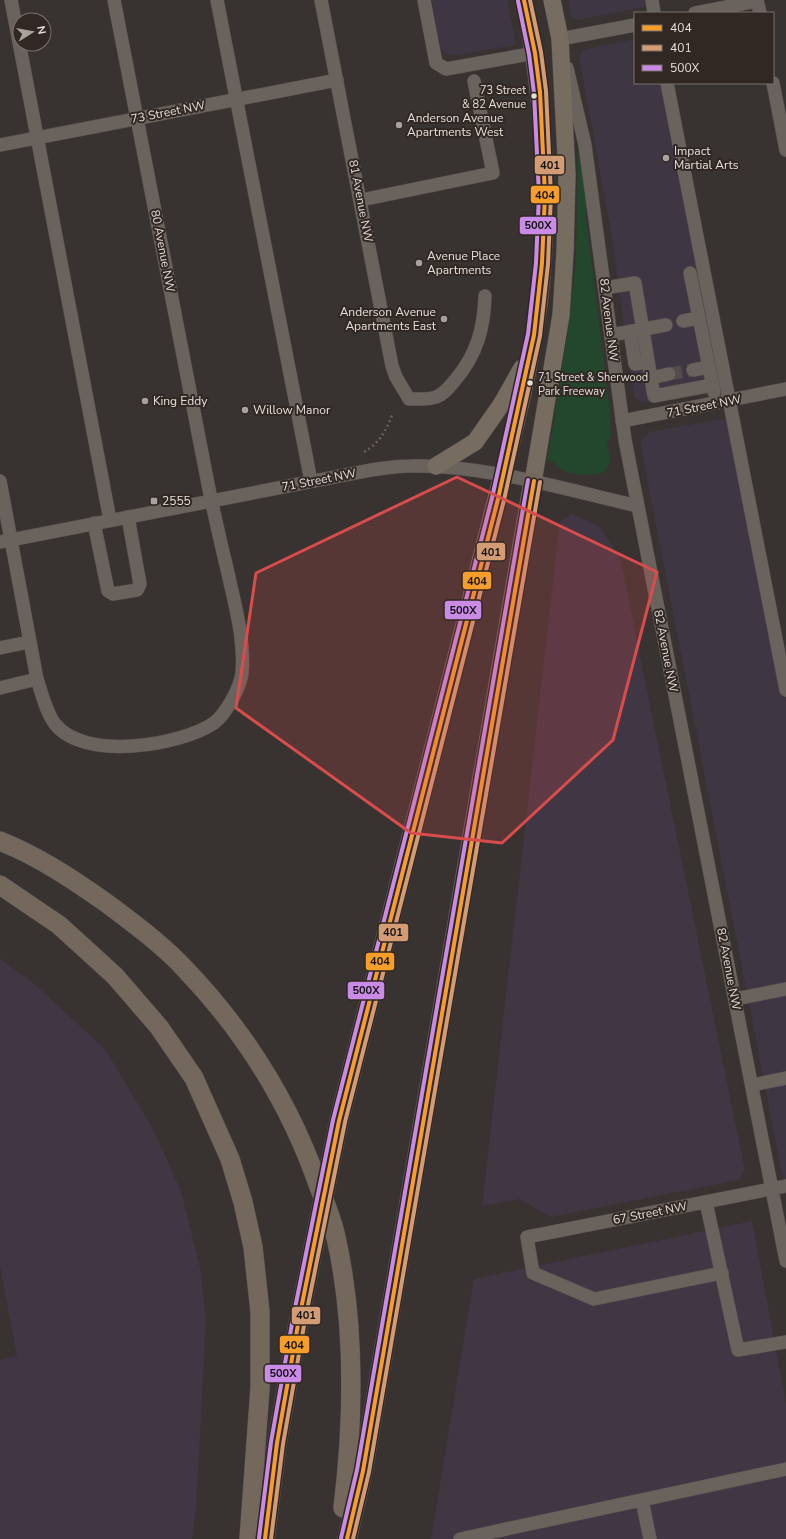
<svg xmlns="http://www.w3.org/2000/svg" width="786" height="1539" viewBox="0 0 786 1539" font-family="'Nunito Sans',sans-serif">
<rect width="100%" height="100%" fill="#383230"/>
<!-- commercial -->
<g fill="#3f3644">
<polygon points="432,0 507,0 516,45 450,56 441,50"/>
<polygon points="569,0 647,0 648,6 578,20 572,17"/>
<polygon points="635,39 635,83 665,83 723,387 642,402 634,397 612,237 579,56 583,50"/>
<polygon points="734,417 786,670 786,1194 640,442 649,432"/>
</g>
<!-- industrial -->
<g fill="#413643">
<polygon points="572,514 599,526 620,558 745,1170 739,1180 550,1217 520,1199 482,1206 560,521"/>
<polygon points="0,959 31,981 105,1049 153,1129 181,1191 200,1268 206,1319 196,1509 192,1539 0,1539 0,1360 17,1356 0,1267"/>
<polygon points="752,1221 786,1403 786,1539 431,1539 474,1279"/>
</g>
<!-- green -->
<path fill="#23472d" d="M 578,148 L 587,198 L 586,218 L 610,412 L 611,437 L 607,442 C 608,453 613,460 605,471 C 596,477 574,475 564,471 C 557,468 556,462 548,460 L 548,457 L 568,330 L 576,260 Z"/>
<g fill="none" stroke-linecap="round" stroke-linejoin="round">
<!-- minor-tunnel -->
<polyline stroke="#524c4a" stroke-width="13" stroke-dasharray="13 6" stroke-linecap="butt" points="669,374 693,370"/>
<defs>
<g id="minor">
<polyline points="11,0 110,520"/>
<polyline points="217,0 311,481"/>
<path d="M 321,0 L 392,366 L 396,377 L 409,399 C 417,399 428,400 436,397 C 445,394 450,386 456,379 C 477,354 484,328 485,296"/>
<polyline points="424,0 436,63 446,69 535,53"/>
<polyline points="652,0 654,13"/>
<polyline points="757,0 760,13"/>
<polyline points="695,13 757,1"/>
<polyline points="562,47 560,39 635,25"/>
<polyline points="567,68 585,145 625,440 786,1261"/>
<polyline points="667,83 786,690"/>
<polyline points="773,83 786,150"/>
<polyline points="0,145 337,80"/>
<polyline points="361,200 493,173 474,81"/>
<polyline points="690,273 714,392"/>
<polyline points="605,288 635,283 654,396 713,385"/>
<polyline points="683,321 699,318"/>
<polyline points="630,332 635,364 648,362"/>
<polyline points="611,335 666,325"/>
<polyline points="693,370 709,367"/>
<polyline points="651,378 669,374"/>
<polyline points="622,421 786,389"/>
<path d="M 0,481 L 37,679 C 42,694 46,712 55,724 C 84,761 180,746 214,723 C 226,714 240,688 242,673 C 245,639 235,606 228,573 C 221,544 214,514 208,484 C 176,323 146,161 114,0"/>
<polyline points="94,523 108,591 113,594 137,590 140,584 128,517"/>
<path d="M 0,542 L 371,470 C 384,468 398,466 411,466 C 483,464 567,490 638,506"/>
<polyline points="0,648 29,642"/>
<polyline points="0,688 37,679"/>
<polyline points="735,999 786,989"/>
<polyline points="752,1085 786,1078"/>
<polyline points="706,1202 738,1350 786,1342"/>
<polyline points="722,1273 594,1299 533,1273 527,1237 786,1186"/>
<polyline points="642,1500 650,1539"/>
<polyline points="460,1539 786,1469"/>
</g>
<g id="major">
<polyline points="436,466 475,442 501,405 522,368"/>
<path d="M 503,476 C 517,420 531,362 539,304 C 551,203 544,100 524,0"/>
<polyline points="533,482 561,315 565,252 567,175 560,39 552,0"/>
</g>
<g id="highway">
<path d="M 0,841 C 38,856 72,879 105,902 C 133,923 162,944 186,970 C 245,1032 291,1106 319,1187 C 325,1202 331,1217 335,1233 C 356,1323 354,1417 343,1508"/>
<polyline points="0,885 59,925 115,976 159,1027 194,1078 230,1159 243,1202 253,1247 260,1312 260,1388 249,1539"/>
<polyline points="339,1121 503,476"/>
<polyline points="265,1539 277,1443 299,1319"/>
<polyline points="347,1539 363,1471 533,482"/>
</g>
</defs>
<!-- minor casing -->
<use href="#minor" stroke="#534e4c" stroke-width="14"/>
<!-- major casing -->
<use href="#major" stroke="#534e4c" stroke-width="18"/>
<!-- highway casing -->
<use href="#highway" stroke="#534e4c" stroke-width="20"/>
<!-- path -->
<path stroke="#67615a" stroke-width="2.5" stroke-dasharray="2 3" stroke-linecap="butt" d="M 364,452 C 381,442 386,430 393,413"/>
<!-- minor -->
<use href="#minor" stroke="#6a625c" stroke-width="13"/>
<!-- major -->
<use href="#major" stroke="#766c60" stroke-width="17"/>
<!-- highway -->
<use href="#highway" stroke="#74685d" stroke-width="19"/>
<defs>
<polyline id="highway-bridge" points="299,1319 339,1121"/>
</defs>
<!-- highway-bridge casing -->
<use href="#highway-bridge" stroke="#534e4c" stroke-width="20" stroke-linecap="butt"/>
<!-- highway-bridge -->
<use href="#highway-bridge" stroke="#74685d" stroke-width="19"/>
<defs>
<g id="bus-1">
<polyline points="265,1539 277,1443 299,1319 339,1121 498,499 534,335 542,263 545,195 540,92 535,53 524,0"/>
<polyline points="347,1539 363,1471 534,481"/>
</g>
<g id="bus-2">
<polyline points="271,1539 283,1444 305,1320 345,1122 504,500 540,336 548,264 551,195 546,91 541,52 530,0"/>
<polyline points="353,1539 369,1472 540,482"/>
</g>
<g id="bus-3">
<polyline points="259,1538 271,1442 293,1318 333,1120 492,498 528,334 536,263 539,195 534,93 529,54 518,1"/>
<polyline points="341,1538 357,1470 528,480"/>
</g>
</defs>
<!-- bus-1 casing -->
<use href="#bus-1" stroke="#312723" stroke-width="7"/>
<!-- bus-2 casing -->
<use href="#bus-2" stroke="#312723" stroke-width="7"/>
<!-- bus-3 casing -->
<use href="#bus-3" stroke="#312723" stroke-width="7"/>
<!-- bus-1 -->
<use href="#bus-1" stroke="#f79d29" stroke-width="4"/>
<!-- bus-2 -->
<use href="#bus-2" stroke="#d39c74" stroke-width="4"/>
<!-- bus-3 -->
<use href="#bus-3" stroke="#ca8be6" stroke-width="4"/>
</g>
<!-- marked area -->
<path fill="#d94c4c" fill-opacity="0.2" stroke="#d94c4c" stroke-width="3" stroke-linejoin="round" d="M 457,477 L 657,572 L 613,740 L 502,843 L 411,833 L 236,708 L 256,573 Z"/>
<!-- markers -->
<g fill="#e4dedb" stroke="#312723" stroke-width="1.5">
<circle cx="534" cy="96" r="3.5"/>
<circle cx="530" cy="383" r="3.5"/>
</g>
<g fill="#a8a29f" stroke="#312723" stroke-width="1.5">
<circle cx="399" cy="125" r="4"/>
<circle cx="666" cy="158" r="4"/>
<circle cx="419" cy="263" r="4"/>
<circle cx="444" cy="319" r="4"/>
<circle cx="145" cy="401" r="4"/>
<circle cx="245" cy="410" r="4"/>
<rect x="150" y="497" width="8" height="8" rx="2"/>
</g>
<g text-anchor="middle" stroke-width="4" stroke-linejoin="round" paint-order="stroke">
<!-- bus labels -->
<g font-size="11" fill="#e4dedb" stroke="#312723" text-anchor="end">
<text x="526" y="94">73 Street<tspan x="526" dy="14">&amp; 82 Avenue</tspan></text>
<text x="538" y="381" text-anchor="start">71 Street &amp; Sherwood<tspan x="538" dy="14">Park Freeway</tspan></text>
</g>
<!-- street labels -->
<g font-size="12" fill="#e4dedb" stroke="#312723">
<text transform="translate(168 112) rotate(-11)" y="4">73 Street NW</text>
<text transform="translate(361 201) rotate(79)" y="4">81 Avenue NW</text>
<text transform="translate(163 251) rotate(79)" y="4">80 Avenue NW</text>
<text transform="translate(609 320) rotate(83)" y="4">82 Avenue NW</text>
<text transform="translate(704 406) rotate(-11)" y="4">71 Street NW</text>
<text transform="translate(319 480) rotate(-11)" y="4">71 Street NW</text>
<text transform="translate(666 651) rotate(79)" y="4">82 Avenue NW</text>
<text transform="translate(729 969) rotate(79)" y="4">82 Avenue NW</text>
<text transform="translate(650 1213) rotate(-11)" y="4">67 Street NW</text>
</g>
<!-- poi labels -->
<g font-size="12" fill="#e4dedb" stroke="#312723" text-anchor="start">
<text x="407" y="122">Anderson Avenue<tspan x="407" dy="14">Apartments West</tspan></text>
<text x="674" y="155">Impact<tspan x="674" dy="14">Martial Arts</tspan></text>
<text x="427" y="260">Avenue Place<tspan x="427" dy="14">Apartments</tspan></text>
<text x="436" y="316" text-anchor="end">Anderson Avenue<tspan x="436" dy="14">Apartments East</tspan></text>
<text x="153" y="405">King Eddy</text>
<text x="253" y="414">Willow Manor</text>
<text x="162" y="505">2555</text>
</g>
</g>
<g stroke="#312723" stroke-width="1.5">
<rect x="534" y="155" width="31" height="20" rx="4" fill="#d39c74"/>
<rect x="530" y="185" width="30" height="19" rx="4" fill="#f79d29"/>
<rect x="519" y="216" width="38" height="19" rx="4" fill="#ca8be6"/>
<rect x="476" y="542" width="30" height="19" rx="4" fill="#d39c74"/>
<rect x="462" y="571" width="30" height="19" rx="4" fill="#f79d29"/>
<rect x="444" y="600" width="38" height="20" rx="4" fill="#ca8be6"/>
<rect x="378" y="923" width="31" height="19" rx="4" fill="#d39c74"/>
<rect x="365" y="952" width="30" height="19" rx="4" fill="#f79d29"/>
<rect x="347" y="981" width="38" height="19" rx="4" fill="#ca8be6"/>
<rect x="291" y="1306" width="30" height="19" rx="4" fill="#d39c74"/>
<rect x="279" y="1335" width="31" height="19" rx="4" fill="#f79d29"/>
<rect x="264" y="1364" width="38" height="19" rx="4" fill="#ca8be6"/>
</g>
<g font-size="11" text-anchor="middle" font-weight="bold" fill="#111">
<text x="550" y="169">401</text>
<text x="545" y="199">404</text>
<text x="538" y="229">500X</text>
<text x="491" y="556">401</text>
<text x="477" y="585">404</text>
<text x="463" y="614">500X</text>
<text x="393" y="936">401</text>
<text x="380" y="965">404</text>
<text x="366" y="994">500X</text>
<text x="306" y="1319">401</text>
<text x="294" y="1349">404</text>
<text x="283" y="1377">500X</text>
</g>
<!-- legend -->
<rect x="634" y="12" width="140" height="72" fill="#312723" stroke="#79706d"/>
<rect x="642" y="25" width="20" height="6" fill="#f79d29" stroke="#79706d"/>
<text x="670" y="32" font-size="12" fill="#e4dedb">404</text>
<rect x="642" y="45" width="20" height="6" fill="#d39c74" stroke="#79706d"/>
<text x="670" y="52" font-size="12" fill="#e4dedb">401</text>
<rect x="642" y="65" width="20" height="6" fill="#ca8be6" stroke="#79706d"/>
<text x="670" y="72" font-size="12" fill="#e4dedb">500X</text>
<!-- north arrow -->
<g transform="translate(32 32) rotate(79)"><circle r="19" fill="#312723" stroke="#79706d"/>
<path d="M0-3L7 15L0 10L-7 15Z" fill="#a8a29f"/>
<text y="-6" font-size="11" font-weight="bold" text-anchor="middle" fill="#e4dedb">N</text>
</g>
</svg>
